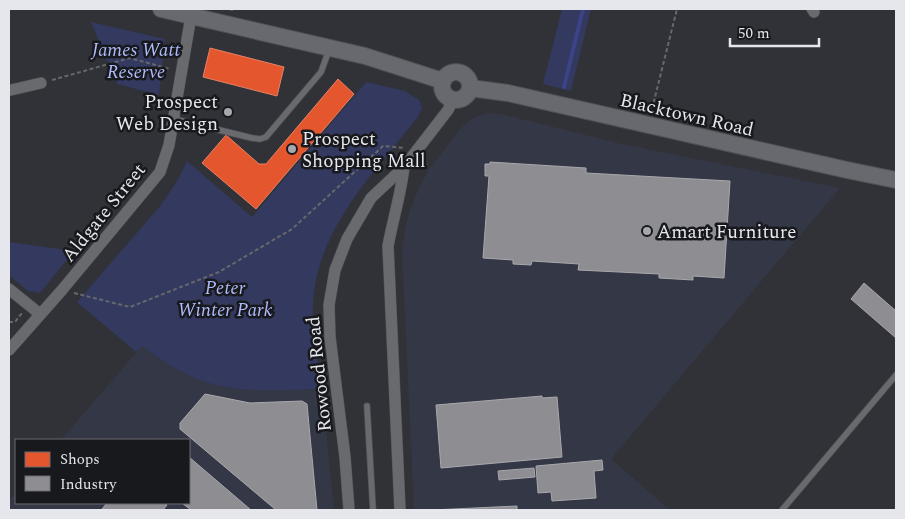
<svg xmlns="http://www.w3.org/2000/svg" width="905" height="519" viewBox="0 0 905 519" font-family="Spectral,serif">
<rect width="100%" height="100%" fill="#313237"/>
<!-- built -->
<g fill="#343745">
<polygon points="487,113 501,114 622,144 840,188 611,459 670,510 414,510 402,251 405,231 409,213 418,190 429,169 463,126 473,118"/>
<polygon points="142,346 189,375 213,384 242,389 262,390 322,389 334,510 9,510 9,501 16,492 16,503 189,503 189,440 61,440"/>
</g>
<!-- green -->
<g fill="#33395f">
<polygon points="562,9 591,9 571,91 543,84"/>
<polygon points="91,22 165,39 159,95 117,84"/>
<path d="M 366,82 L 405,91 L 419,100 L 422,108 L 417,118 C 373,174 316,230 313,305 C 312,333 318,362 322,389 C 277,390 230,395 188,375 C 172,367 157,356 142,346 L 136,352 L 77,302 L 161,205 L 179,178 L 187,161 L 252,217 Z"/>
<polygon points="9,242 74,251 40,293 28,291 9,275"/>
</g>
<!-- shops -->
<g fill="#e4572e" stroke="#e58267">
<polygon points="210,48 284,67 277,96 203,77"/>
<polygon points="338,79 354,94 256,209 202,163 226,135 259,164 266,164"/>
</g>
<!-- industry -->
<g fill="#8d8d92" stroke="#a8a8ad">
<polygon points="490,162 586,168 586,173 730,181 724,278 693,276 693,280 659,278 659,274 578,270 579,264 532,261 531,265 513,264 513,260 483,258 489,176 485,176 485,164 490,164"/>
<polygon points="864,283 896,311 896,338 851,299"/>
<polygon points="205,394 250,403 302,401 307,404 317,510 276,510 180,429 180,423"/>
<polygon points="542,396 542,398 557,397 562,457 441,468 436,405"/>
<polygon points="189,457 251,510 191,510 182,503 189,503"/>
<polygon points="602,460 603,470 594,471 596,498 552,501 551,492 538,493 536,466"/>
<polygon points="534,468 535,477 499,480 498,471"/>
<polygon points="107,503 164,503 167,505 163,510 104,510 102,509"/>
<polygon points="517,506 517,510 432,510"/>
</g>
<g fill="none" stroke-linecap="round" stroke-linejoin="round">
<!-- stream -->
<polyline stroke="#3c4388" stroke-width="4" points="564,87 583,9"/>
<defs>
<g id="service">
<polyline points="174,119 252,138 260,139 266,137 321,72 329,50"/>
<polyline points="367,406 373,510"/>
<polyline points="782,510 896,375"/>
</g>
<g id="minor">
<polyline points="812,9 814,12"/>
<polyline points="11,90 41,83"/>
<polyline points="9,289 40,314"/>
<polyline points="9,350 62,290 160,172 169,145 191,16"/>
<polyline points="349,510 345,457 330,337 329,305 335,270 347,239 371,198 404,167 448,110 453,100"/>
<path d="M 400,510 L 388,246 C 393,219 401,194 404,167"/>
</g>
<g id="secondary">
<polyline points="161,9 365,56 443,81"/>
<circle cx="456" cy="86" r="14"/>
<polyline points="470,88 508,93 847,170 896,180"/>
</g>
</defs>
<!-- service casing -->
<use href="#service" stroke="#4f5054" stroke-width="7"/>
<!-- minor casing -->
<use href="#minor" stroke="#4f5054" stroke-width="12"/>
<!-- secondary casing -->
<use href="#secondary" stroke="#4f5054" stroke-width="18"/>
<!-- path -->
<g stroke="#67686c" stroke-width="2" stroke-dasharray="4 2.5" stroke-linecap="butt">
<polyline points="229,9 233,10"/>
<polyline points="52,80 130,58 170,69"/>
<polyline points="652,109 677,9"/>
<polyline points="74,293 130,307 219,272 292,229 383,146 405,148"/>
<polyline points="9,322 15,322 22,313"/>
</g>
<!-- service -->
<use href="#service" stroke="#696a6d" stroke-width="5.5"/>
<!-- minor -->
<use href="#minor" stroke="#696a6d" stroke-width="11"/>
<!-- secondary -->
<use href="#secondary" stroke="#67696e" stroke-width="16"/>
</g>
<!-- markers -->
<g fill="#a7a8ad" stroke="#18191d" stroke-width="2">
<circle cx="228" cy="112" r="5"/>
<circle cx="292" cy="149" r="5"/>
<circle cx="647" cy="231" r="5"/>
</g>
<g text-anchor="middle" stroke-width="5" stroke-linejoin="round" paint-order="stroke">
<!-- park labels -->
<g font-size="19" font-style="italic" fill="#aebbfb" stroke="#18191d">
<text x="136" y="56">James Watt<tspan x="136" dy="22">Reserve</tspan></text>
<text x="225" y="294">Peter<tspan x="225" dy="22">Winter Park</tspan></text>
</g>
<!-- poi labels -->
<g font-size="19" fill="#e6e7ed" stroke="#18191d" text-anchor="start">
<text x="218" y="108" text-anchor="end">Prospect<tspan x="218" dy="22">Web Design</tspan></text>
<text x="302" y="145">Prospect<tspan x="302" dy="22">Shopping Mall</tspan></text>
<text x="657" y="238">Amart Furniture</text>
</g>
<!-- street labels -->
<g font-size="19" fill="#e6e7ed" stroke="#18191d">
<text transform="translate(687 114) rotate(13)" y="7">Blacktown Road</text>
<text transform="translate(103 212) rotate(-51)" y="7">Aldgate Street</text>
<text transform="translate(318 374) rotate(-96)" y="7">Rowood Road</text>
</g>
</g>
<!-- border -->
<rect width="905" height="519" fill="none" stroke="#e6e7ed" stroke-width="20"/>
<!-- legend -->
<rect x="15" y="439" width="175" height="65" fill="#18191d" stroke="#6a6b70"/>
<rect x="25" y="452" width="25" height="15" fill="#e4572e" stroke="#6a6b70"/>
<text x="60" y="464" font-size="15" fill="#e6e7ed">Shops</text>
<rect x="25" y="476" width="25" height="15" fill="#8d8d92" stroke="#6a6b70"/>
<text x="60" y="489" font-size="15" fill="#e6e7ed">Industry</text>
<!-- scale -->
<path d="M730 38v8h89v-8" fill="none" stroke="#e6e7ed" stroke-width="2.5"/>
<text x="738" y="38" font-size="15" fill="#e6e7ed" stroke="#18191d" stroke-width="4" paint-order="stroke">50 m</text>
</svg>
